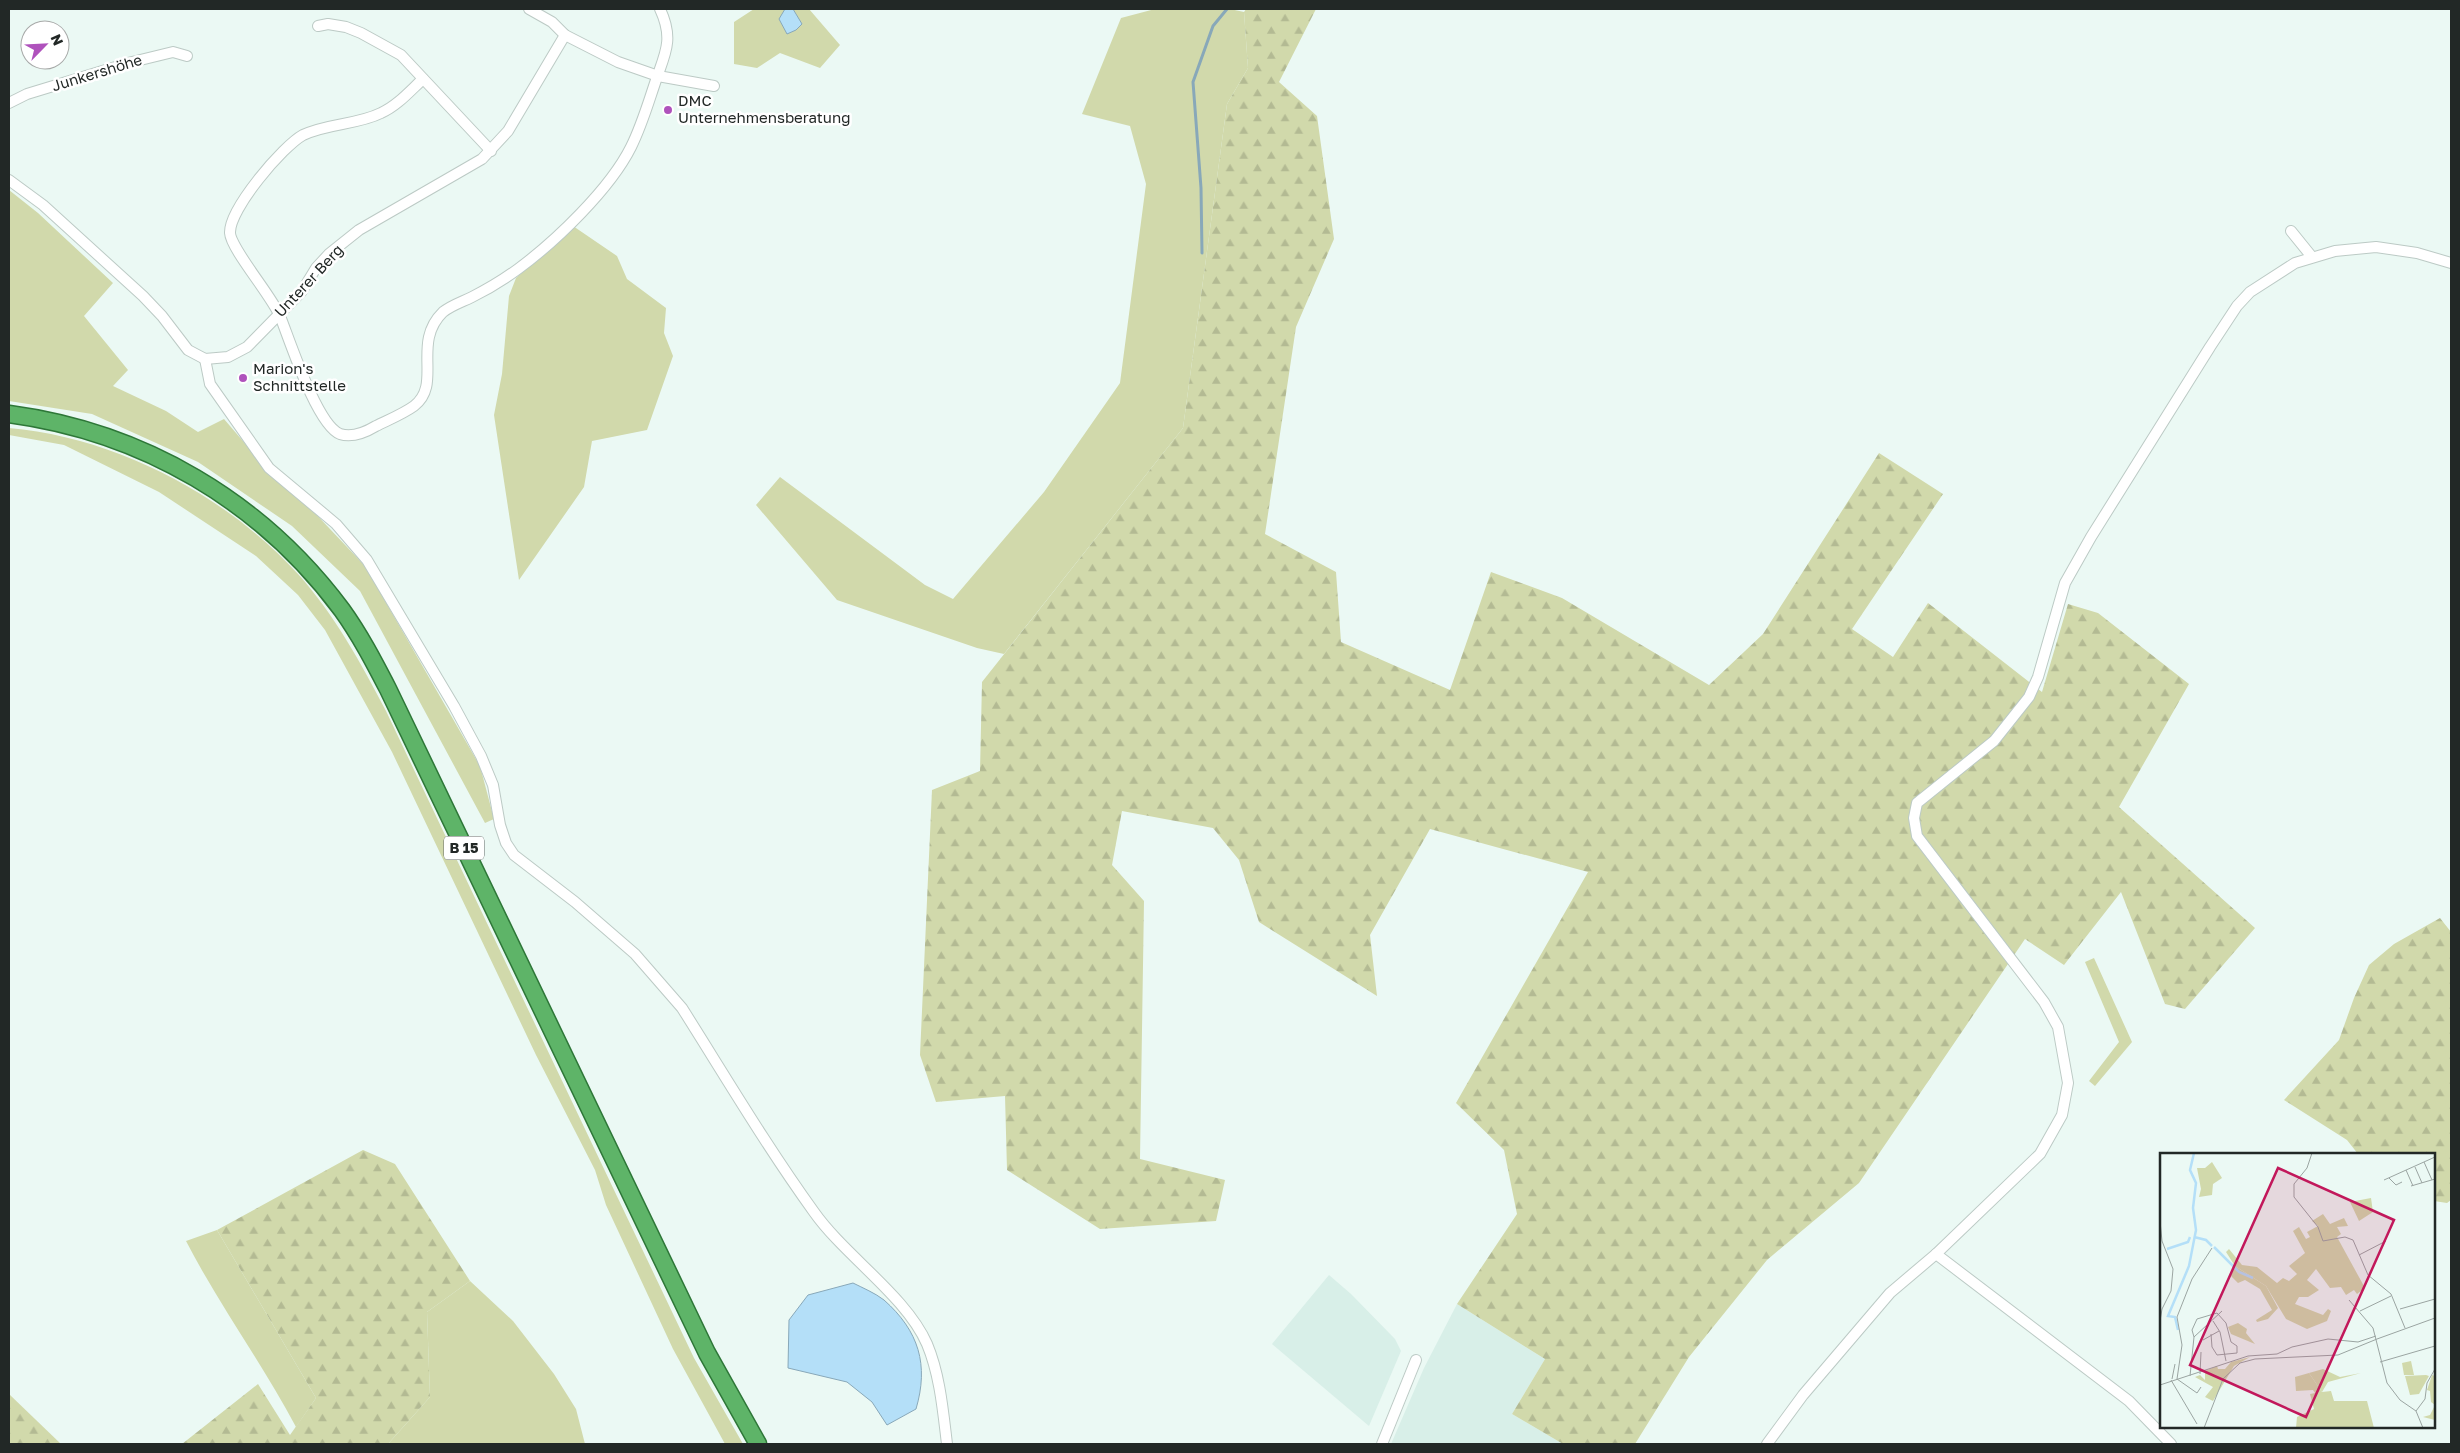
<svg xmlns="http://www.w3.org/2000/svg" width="2460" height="1453" viewBox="0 0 2460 1453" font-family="'Golos Text',sans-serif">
<defs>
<pattern id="forest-firs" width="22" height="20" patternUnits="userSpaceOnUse" patternTransform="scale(1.25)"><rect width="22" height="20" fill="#d1d9ab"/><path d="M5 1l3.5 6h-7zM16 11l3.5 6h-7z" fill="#b3ba93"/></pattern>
</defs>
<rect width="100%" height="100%" fill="#ebf9f4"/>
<!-- built -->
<g fill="#d8efe8">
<polygon points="1329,1275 1351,1294 1395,1339 1401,1351 1369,1426 1272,1344"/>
<polygon points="1457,1304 1545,1359 1512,1414 1563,1444 1391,1444 1424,1368"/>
</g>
<!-- grass -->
<g fill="#d1d9ab">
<polygon points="754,9 809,9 840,45 820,68 780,53 757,68 734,64 734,22"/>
<polygon points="1155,9 1230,9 1244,12 1248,68 1227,104 1183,428 1004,654 977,648 837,600 756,505 780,477 925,585 953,599 1044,492 1120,383 1146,184 1130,126 1082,114 1121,18"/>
<polygon points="9,190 38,213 113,283 84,316 128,370 113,386 166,411 198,432 224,419 272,475 295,492 365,566 480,766 494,819 485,823 360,591 292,526 198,462 92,414 9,401"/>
<polygon points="573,226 617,256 627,279 666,308 664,333 673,356 647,430 592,441 584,487 519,580 494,415 502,374 509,296 516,278"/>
<path d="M 9,428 C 115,437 226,495 298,574 C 334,614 361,663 386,711 L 694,1358 L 743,1444 L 725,1444 L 673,1349 L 606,1205 L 595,1170 L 536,1055 L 392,752 L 325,630 L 298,595 L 256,556 L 159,492 L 64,445 L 9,435 Z"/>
<polygon points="2094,958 2132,1042 2095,1086 2089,1081 2119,1042 2085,962"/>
<path d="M 217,1230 L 316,1398 L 296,1427 C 262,1363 219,1305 186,1241 Z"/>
<polygon points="470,1281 513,1321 554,1374 576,1409 585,1444 388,1444 430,1397 427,1312"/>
</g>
<!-- forest -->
<g fill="url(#forest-firs)">
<polygon points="1246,9 1316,9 1279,82 1317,116 1334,239 1296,327 1265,534 1336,572 1341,642 1450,690 1491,572 1562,598 1709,685 1763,634 1879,453 1943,494 1852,629 1893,657 1928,603 2042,692 2068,604 2098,613 2189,684 2119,807 2255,928 2185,1009 2165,1004 2121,892 2064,965 2025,939 1859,1183 1767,1260 1689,1357 1635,1444 1563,1444 1512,1414 1545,1359 1457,1304 1517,1214 1504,1150 1456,1103 1588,872 1430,829 1370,935 1377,996 1259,922 1239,860 1213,828 1122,811 1112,865 1144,901 1140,1159 1225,1180 1216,1221 1100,1229 1007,1170 1005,1096 936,1102 920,1055 932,790 980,771 982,682 1183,428 1227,104 1248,68 1244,12"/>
<polygon points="2440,918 2451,932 2451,1200 2447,1203 2434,1201 2434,1154 2358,1154 2347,1140 2284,1100 2339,1040 2354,998 2369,965 2394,944"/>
<polygon points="363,1150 395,1164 470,1281 427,1312 430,1397 388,1444 182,1444 258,1384 290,1435 316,1398 217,1230"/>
<polygon points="9,1394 61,1444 9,1444"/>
</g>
<!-- water -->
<g fill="#b4dff8" stroke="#88a8b9">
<polygon points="785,9 793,9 802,24 796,30 787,34 779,19"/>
<path d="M 853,1283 C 863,1288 875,1293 884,1300 C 919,1331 929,1365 916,1409 L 887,1425 L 872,1402 L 847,1382 L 788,1368 L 789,1320 L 808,1295 Z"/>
</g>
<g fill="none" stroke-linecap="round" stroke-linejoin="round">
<!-- stream -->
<polyline stroke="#88a8b9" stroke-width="3" points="1202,253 1201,188 1193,82 1213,26 1227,9"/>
<defs>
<g id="minor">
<polyline points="529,9 552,22 565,35 618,62 658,76 714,86"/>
<polyline points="318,26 328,24 346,27 361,33 401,55 491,151"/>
<path d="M 423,79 C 410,91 397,106 381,113 C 357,125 328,123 303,135 C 283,146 229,209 230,233 C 231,249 271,295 280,316 C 290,341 317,425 340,434 C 352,438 366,432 376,426 C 388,420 403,414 414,406 C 443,384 411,343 443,312 C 452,305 462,302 472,297 C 488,289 503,280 518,269 C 556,241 610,189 631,147 C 641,127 647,107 654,86 C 664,55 675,41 660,9"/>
<polyline points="9,103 27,94 132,62 173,52 187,56"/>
<polyline points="9,180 43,205 143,296 162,316 188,350 205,359 228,357 247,347 302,291 316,268 329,254 359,230 482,159 508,131 565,35"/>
<polyline points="2291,231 2312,257"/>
<path d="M 205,359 L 210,384 L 269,468 L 336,524 L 367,560 L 454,706 L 481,756 L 493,785 L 500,825 L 506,843 L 514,855 L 575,902 L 635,954 L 682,1008 C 725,1076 767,1147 814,1212 C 845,1256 906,1296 927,1344 C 940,1375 943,1411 947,1444"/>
<polyline points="1936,1254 2129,1401 2171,1444"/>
<polyline points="1382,1444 1416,1360"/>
<polyline points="1767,1444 1803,1395 1890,1293 1936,1254 2040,1154 2062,1115 2068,1083 2058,1027 2044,1002 1917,836 1914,818 1917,803 1994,741 2029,697 2038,677 2065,583 2091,537 2210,347 2237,306 2250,292 2295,263 2335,251 2376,247 2417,253 2451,263"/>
</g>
<path id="trunk" d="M 9,414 C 143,432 261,501 342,610 C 360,635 374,662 388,689 L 707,1353 L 758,1444"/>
</defs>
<!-- minor casing -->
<use href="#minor" stroke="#bccac5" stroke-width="12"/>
<!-- trunk casing -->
<use href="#trunk" stroke="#2e7738" stroke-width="19"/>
<!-- minor -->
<use href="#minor" stroke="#fff" stroke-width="10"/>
<!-- trunk -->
<use href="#trunk" stroke="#5eb468" stroke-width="16"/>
</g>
<!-- markers -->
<g fill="#af52bc" stroke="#fff" stroke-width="2">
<circle cx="668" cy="110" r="5"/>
<circle cx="243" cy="378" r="5"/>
</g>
<g text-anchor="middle" stroke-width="5" stroke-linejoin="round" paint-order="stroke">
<!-- shield labels -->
<rect fill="#fff" stroke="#646867" stroke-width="1" x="444" y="836.5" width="40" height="23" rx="4"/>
<g font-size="14" font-weight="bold" fill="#222826">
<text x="464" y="853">B 15</text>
</g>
<!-- street labels -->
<g font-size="15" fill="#222826" stroke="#fff">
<text transform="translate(97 73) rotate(-17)" y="5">Junkershöhe</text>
<text transform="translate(309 281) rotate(-47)" y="5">Unterer Berg</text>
</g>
<!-- poi labels -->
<g font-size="15" fill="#222826" stroke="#fff" text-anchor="start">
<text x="678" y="106">DMC<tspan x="678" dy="17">Unternehmensberatung</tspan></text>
<text x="253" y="374">Marion's<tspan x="253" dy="17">Schnittstelle</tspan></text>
</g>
</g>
<!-- overview -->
<g transform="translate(2160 1153)">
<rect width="275" height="275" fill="#ebf9f4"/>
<path d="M 75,113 L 106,133 L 118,155 L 108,166 L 97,169 L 96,167 L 112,157 L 100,136 L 85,127 L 78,130 L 71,123 ZM 78,170 L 87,176 L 86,180 L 95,191 L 71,181 L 68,174 ZM 90,204 L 74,213 L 53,248 L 45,244 L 53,234 L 35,224 L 40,222 L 45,227 L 45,218 L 57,213 L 58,216 L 65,216 L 71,209 ZM 251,208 L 254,222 L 244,222 L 242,210 ZM 163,216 L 180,224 L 201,220 L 168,229 L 162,239 L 149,220 ZM 272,222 L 275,223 L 275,267 L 263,264 L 270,262 L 275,252 L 271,249 L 270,238 L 267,237 ZM 245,223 L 266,222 L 269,223 L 259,241 L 250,242 Z" fill="#d1d9ab"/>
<path d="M 52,9 L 62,25 L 53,31 L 52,42 L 39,44 L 41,36 L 37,15 L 45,15 ZM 211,45 L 213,59 L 199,68 L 190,49 ZM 163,61 L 170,71 L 184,65 L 188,73 L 177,74 L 181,81 L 177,84 L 205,135 L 197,141 L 194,137 L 186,142 L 181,134 L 170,135 L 156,116 L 147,127 L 159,137 L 148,144 L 139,144 L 135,151 L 163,162 L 168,156 L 171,158 L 167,168 L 147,176 L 126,166 L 106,133 L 75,113 L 66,99 L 69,96 L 82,112 L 97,114 L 117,130 L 123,125 L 129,128 L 137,121 L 129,113 L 145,100 L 133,78 L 139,74 L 146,86 L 150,84 L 147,79 L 158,73 L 152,68 ZM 149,220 L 162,239 L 171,238 L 174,248 L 207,248 L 214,275 L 136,275 L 137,264 L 154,256 L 150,241 L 155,240 L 153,237 L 136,238 L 135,224 Z" fill="#d1d9ab"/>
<path fill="none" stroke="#b4dff8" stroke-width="2.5" d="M 34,84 L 46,87 L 52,93M 54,94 L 79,119 L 93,125M 7,96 L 28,89 L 30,84M 18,177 L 15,164 L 8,163 L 29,113 L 36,77 L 33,55 L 36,30 L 30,17 L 34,0"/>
<path fill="none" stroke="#9ba5a2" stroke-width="1" d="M 152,0 L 147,15 L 134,31 L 134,44 L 158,74 L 163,88 L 185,84 L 193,87 L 208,122 L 231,141 L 245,175M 264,9 L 272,27M 255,14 L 262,30M 246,17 L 253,33M 229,25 L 236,32 L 242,29M 224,27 L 275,4M 251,33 L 275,26M 0,68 L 2,88 L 13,116 L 11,138 L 2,156 L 0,168M 199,102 L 226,88M 189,147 L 213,175 L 227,230 L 240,247 L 256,258 L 263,275M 240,156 L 275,146M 200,158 L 231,143M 53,168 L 60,179 L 66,208M 34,184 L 32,177 L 37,166 L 57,160 L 66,170 L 71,189 L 77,193 L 77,200 L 57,202 L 52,194 L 51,181M 217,186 L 275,165M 43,187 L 59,178M 220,209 L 275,193M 40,221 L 41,199M 30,223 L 34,184 L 62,158M 12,226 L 15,211M 11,227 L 37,271M 0,232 L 88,203 L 117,201 L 132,194 L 168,186 L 198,189 L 216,183M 41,234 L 37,240 L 17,226 L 22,192 L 17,164 L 32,126 L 52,95M 256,258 L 265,246 L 267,230 L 275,216M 44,275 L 63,226 L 80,210 L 95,206 L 178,202 L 217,186"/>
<path fill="#c2185b" fill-opacity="0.15" stroke="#c2185b" stroke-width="2.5" d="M 118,15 L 234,67 L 146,264 L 30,212 Z"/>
<rect width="275" height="275" fill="none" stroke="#222826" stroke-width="2.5"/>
</g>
<!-- border -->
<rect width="2460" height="1453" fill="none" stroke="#222826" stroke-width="20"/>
<!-- north arrow -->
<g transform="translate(45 45) rotate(66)"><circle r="24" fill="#ffffff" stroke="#a7a9a8"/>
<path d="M0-4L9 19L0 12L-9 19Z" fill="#af52bc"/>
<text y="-8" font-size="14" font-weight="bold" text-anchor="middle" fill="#222826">N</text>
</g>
</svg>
